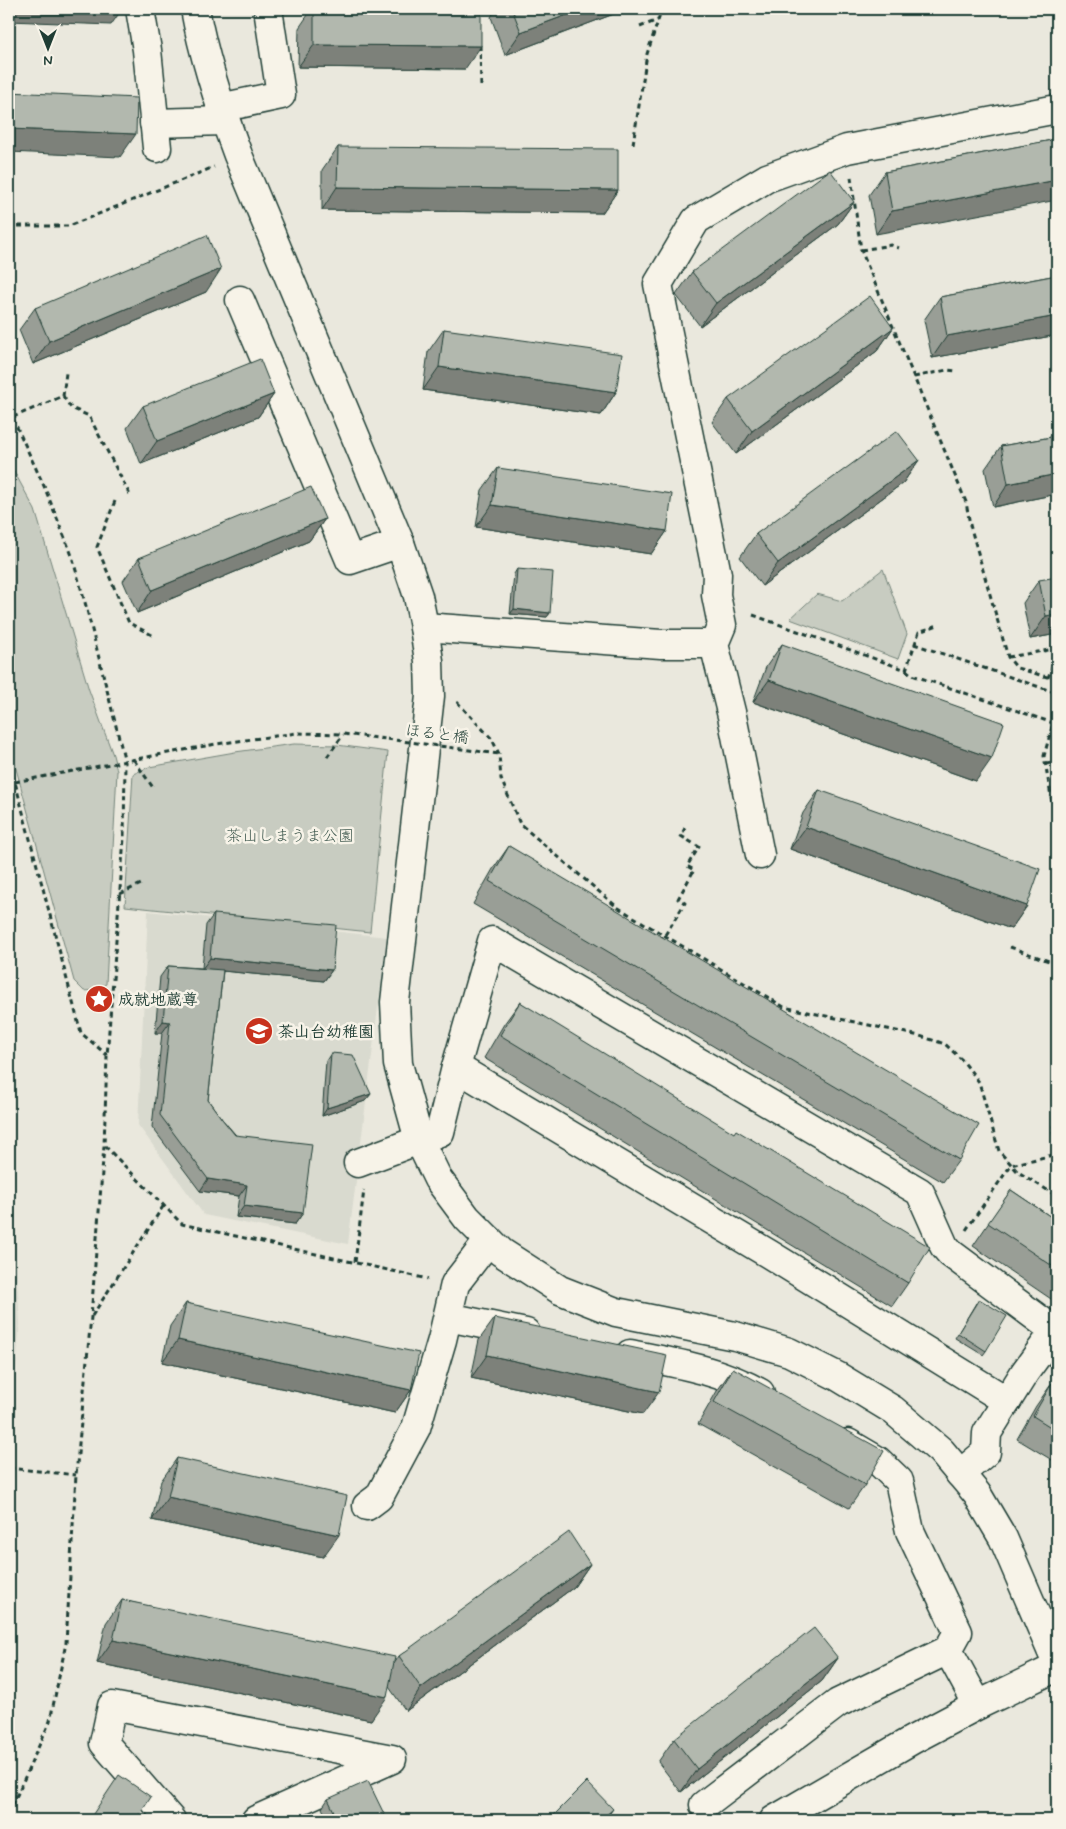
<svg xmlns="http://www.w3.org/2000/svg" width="1066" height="1829" viewBox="0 0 1066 1829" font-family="Mynerve,'Klee One',sans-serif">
<rect width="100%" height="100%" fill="#eae8dd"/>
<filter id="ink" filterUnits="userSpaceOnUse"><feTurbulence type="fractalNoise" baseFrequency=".02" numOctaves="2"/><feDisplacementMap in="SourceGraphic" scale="10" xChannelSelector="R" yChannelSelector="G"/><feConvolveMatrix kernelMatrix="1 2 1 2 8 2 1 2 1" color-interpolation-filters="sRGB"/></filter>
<g filter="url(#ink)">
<!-- built -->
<g fill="#d9dacf">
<polygon points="148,911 387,937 348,1244 204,1215 138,1125"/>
<polygon points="9,1157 20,1323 10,1435 9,1436"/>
</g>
<!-- green -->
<g fill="#c8ccc1" stroke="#74847a">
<polygon points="9,462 35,510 89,690 113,755 117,771 106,984 96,990 84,991 74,981 9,743"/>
<polygon points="883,569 907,634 898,659 790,619 817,594 842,601"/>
<polygon points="294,744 337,745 388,752 370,932 125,906 133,774 149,767 235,752"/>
</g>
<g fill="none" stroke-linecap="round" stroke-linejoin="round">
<defs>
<g id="minor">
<polyline points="140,9 147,50 157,148"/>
<path d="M 195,9 C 204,59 220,107 238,155 L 400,543 L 418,596 L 424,627 L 429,661 L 430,696 L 395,1002 L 398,1064 L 419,1140 L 438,1179 L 467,1218 L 501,1252 L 560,1290 L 616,1312 L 735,1336 L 789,1352 L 837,1376 L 893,1410 L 941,1451 L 977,1494 L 1003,1538 L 1057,1664"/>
<polyline points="220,108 281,95 268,9"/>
<polyline points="154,123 225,121"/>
<polyline points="240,300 350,560 400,543"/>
<polyline points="424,627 661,644 714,644 722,625 716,595 717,574 658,284 696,220 767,178 847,149 1057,109"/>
<polyline points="714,644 732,716 760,855"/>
<polyline points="456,1067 769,1254 1007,1401"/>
<polyline points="358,1163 440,1132 456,1067 492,941 920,1192 944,1246 950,1253 1055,1331 1025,1372 987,1433 986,1452 960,1474"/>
<polyline points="448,1317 526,1333"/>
<path d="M 630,1354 C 675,1363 720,1370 760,1393"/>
<polyline points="848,1443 877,1460 899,1481 910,1531 958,1632 948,1650 978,1705"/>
<polyline points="367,1506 379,1497 416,1428 442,1340 455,1284 489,1240"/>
<polyline points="704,1805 838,1703 948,1650"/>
<polyline points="171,1820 104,1743 112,1706 392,1759 256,1820"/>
<polyline points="774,1820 912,1740 978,1705 1057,1667"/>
</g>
</defs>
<!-- minor casing -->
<use href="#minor" stroke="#1f3d34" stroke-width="31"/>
<!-- path -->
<g stroke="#1f3d34" stroke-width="3" stroke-dasharray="5 4" stroke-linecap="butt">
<polyline points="640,27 658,20"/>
<polyline points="480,45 481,88"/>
<polyline points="633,144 647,54 662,9"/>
<polyline points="851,177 861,250 966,502 970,525 1008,657 1017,668 1057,680"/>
<polyline points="9,226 69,226 214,167"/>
<polyline points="861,250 891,245 899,248"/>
<polyline points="914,377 947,370 956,371"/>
<polyline points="63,396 71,408 89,416 130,495"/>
<polyline points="9,410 44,486 71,553 86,606 125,762 124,838 107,1056 104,1146 91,1317 76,1475 66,1643 50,1721 9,1813"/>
<polyline points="13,417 63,396 66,373"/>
<polyline points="115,501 97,547 129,623 154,636"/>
<polyline points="753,615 906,670 919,632 938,625"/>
<polyline points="914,644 1057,693"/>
<polyline points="1008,657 1049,650 1057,653 1048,678"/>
<polyline points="906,670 912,675 1053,723"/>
<polyline points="457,702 492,739 499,754 501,779 520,824 617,907 784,1007 920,1036 945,1044 963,1061 979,1082 999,1151 1018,1172 1057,1196"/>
<polyline points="1057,709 1044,756 1057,831"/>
<polyline points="484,752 499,754"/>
<polyline points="327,757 343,735"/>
<polyline points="134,760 154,789"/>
<polyline points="1046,764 1057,762"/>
<polyline points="9,767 15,782 81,1033 107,1055"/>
<polyline points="15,782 216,744 297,733 343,734 387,739"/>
<polyline points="120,894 143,883"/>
<polyline points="665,935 685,903 678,899 694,870 687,866 699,847 681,836 686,826"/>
<polyline points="1010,947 1057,964"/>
<polyline points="1057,1126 1052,1127 1057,1147"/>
<polyline points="105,1146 182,1224 428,1279"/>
<polyline points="966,1230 1011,1165 1057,1154"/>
<polyline points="355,1262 364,1190"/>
<polyline points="92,1316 164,1205"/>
<polyline points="9,1468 76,1475"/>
</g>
<!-- minor -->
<use href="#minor" stroke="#f7f3e8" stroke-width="28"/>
<!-- path-bridge -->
<polyline stroke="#1f3d34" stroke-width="3" stroke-dasharray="5 4" stroke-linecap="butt" points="387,739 484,752"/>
</g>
<!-- wall -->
<g fill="#999e96" stroke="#1f3d34">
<polygon points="312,9 481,9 465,69 298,67 299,28"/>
<polygon points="496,9 627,9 505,55 491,17"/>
<polygon points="1057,139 876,234 869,195 885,172"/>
<polygon points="338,147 618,190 602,213 322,210 322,170"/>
<polygon points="854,202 838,224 700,326 676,295 692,272"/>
<polygon points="1057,275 1057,335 932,358 924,320 940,297"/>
<polygon points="206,292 33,364 19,330 35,308"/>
<polygon points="893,328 877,351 736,454 712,422 728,399"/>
<polygon points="444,329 616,392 601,415 423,390 428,352"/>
<polygon points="274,394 258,417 141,464 127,428 143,406"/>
<polygon points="1057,436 1057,494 993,507 985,469 1001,446"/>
<polygon points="919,460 903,483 762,586 740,557 756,534"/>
<polygon points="498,468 667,531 651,554 476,527 482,490"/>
<polygon points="325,519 309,541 137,613 123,581 139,558"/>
<polygon points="517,569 550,613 547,617 510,614 514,574"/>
<polygon points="1039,580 1057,634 1030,639 1023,603"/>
<polygon points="782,644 976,781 753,702 766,667"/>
<polygon points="819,790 1027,906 1011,929 790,849 803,813"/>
<polygon points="509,846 959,1160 943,1182 473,904 493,869"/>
<polygon points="214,914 332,970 324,981 223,971 208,1100 222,1119 303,1213 295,1224 236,1217 239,1196 200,1191 152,1127 162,1033 155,1033 160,977 168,966 202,968 206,925"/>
<polygon points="520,1002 908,1283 892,1306 484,1058 504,1024"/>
<polygon points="331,1053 371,1094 365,1101 322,1116 326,1061"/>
<polygon points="1011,1190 1057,1221 1057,1303 973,1246"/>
<polygon points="186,1303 411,1390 395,1413 162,1362 170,1326"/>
<polygon points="976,1303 986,1351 983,1355 955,1338"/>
<polygon points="495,1318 643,1414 471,1378 479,1340"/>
<polygon points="733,1368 865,1485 849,1508 698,1424 717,1391"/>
<polygon points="1052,1383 1057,1387 1057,1463 1017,1439 1036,1406"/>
<polygon points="177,1458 323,1557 152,1520 161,1481"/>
<polygon points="590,1564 574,1587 406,1711 389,1687 371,1720 97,1663 106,1623 122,1600 394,1664 399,1656"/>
<polygon points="838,1658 822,1681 681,1792 658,1762 674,1739"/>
<polygon points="328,1799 387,1820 328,1820 322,1808"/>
</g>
<!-- shaded-wall -->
<g fill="#7d817a" stroke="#1f3d34">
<polygon points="9,9 122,9 111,25 9,21"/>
<polygon points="583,9 627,9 505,55 521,32"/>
<polygon points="314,45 481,46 465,69 298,67"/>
<polygon points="9,129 136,134 120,157 9,152"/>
<polygon points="1057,180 1057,200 876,234 892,211"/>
<polygon points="337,187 618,190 602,213 322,210"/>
<polygon points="854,202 838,224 700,326 716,303"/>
<polygon points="221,269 206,292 33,364 49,341"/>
<polygon points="1057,316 1057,335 932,358 947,336"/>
<polygon points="893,328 877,351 736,454 752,431"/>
<polygon points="439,367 616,392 601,415 423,390"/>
<polygon points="274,394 258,417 141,464 157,441"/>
<polygon points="919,460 903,483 762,586 778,563"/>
<polygon points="1057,474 1057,494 993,507 1008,484"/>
<polygon points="492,505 667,531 651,554 476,527"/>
<polygon points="325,519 309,541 137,613 152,590"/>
<polygon points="514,609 550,613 547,617 510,614"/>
<polygon points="1057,614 1057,634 1030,639 1046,616"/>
<polygon points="769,680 992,758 976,781 753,702"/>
<polygon points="806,827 1027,906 1011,929 790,849"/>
<polygon points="210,958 332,970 324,981 202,969"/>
<polygon points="163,1021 170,1022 162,1033 155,1033"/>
<polygon points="371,1094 365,1101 322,1116 327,1108"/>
<polygon points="208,1179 247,1185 239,1196 200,1191"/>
<polygon points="244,1206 303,1213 295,1224 236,1217"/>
<polygon points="178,1340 411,1390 395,1413 162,1362"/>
<polygon points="487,1355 659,1392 643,1414 471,1378"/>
<polygon points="168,1497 339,1535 323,1557 152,1520"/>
<polygon points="590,1564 574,1587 406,1711 421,1688"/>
<polygon points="113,1640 387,1697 371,1720 97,1663"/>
<polygon points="838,1658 822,1681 681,1792 697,1769"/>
<polygon points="613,1809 605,1820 601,1820"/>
</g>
<!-- building -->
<g fill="#b2b8ae" stroke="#1f3d34">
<polygon points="314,9 481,9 481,46 314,45"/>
<polygon points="512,9 583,9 521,32"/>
<polygon points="9,92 137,98 136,134 9,129"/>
<polygon points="1057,139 1057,180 892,211 885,172"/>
<polygon points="338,147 618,149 618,190 337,187"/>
<polygon points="830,170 854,202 716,303 692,272"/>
<polygon points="207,235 221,269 49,341 35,308"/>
<polygon points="1057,275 1057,316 947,336 940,297"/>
<polygon points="870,296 893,328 752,431 728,399"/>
<polygon points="444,329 622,354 616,392 439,367"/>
<polygon points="260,359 274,394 157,441 143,406"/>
<polygon points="897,431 919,460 778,563 756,534"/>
<polygon points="1057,436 1057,474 1008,484 1001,446"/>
<polygon points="498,468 672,494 667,531 492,505"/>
<polygon points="311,487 325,519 152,590 139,558"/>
<polygon points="517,569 553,572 550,613 514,609"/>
<polygon points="1057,577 1057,614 1046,616 1039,580"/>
<polygon points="782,644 1004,723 992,758 769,680"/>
<polygon points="819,790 1040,869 1027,906 806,827"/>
<polygon points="509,846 979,1125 959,1160 489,881"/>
<polygon points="214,914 336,925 332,970 210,958"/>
<polygon points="168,966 223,970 208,1100 222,1119 235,1135 312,1144 303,1213 244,1206 247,1185 208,1179 160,1115 170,1022 163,1021"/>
<polygon points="520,1002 734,1133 736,1130 930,1247 908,1283 500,1035"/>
<polygon points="331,1053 353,1055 371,1094 327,1108"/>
<polygon points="1011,1190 1057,1221 1057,1269 988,1223"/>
<polygon points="9,1223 10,1238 9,1238"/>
<polygon points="979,1299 1007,1316 986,1351 958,1333"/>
<polygon points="186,1303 419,1353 411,1390 178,1340"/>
<polygon points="495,1318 667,1355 659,1392 487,1355"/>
<polygon points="733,1368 884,1451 865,1485 714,1402"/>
<polygon points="1052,1383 1057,1387 1057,1431 1033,1416"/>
<polygon points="177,1458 347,1496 339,1535 168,1497"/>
<polygon points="569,1532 590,1564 421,1688 399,1656"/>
<polygon points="122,1600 395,1657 387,1697 113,1640"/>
<polygon points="814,1628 838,1658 697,1769 674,1739"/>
<polygon points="119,1775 151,1797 136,1820 89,1820"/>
<polygon points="368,1781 387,1820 338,1820 328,1799"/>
<polygon points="587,1782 613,1809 601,1820 549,1820"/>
</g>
</g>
<!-- icons -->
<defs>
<symbol id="sight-disc" viewBox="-11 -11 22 22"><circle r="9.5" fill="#c8321e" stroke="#f7f3e8"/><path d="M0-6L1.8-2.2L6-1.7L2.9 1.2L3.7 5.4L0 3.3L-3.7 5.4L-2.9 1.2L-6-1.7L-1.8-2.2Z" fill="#fff"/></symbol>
<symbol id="school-disc" viewBox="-11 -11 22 22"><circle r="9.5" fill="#c8321e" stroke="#f7f3e8"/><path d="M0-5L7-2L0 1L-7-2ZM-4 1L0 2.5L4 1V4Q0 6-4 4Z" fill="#fff"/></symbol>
</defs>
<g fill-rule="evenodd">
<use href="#sight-disc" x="83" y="983" width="32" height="32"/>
<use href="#school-disc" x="243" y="1015" width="32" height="32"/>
</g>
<g text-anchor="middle" stroke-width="5" stroke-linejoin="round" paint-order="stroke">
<!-- street labels -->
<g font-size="16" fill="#1f3d34" stroke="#f7f3e8">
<text transform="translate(437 733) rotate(7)" y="6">ほると橋</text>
</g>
<!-- park labels -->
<g font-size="16" fill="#415a50" stroke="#f7f3e8">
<text x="290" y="841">茶山しまうま公園</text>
</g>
<!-- poi labels -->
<g font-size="16" font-weight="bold" fill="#1f3d34" stroke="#f7f3e8" text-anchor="start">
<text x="118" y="1005">成就地蔵尊</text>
<text x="278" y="1037">茶山台幼稚園</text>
</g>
</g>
<!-- margin -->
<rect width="1066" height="1829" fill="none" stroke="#f7f3e8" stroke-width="30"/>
<rect x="15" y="15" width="1036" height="1799" fill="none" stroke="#1f3d34" stroke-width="2" filter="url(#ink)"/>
<!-- north arrow -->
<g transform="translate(48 48) rotate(180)" stroke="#f7f3e8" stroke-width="4" paint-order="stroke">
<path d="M0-4L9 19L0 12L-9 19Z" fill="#1f3d34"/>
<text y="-8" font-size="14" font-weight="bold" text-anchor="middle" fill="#1f3d34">N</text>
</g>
</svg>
